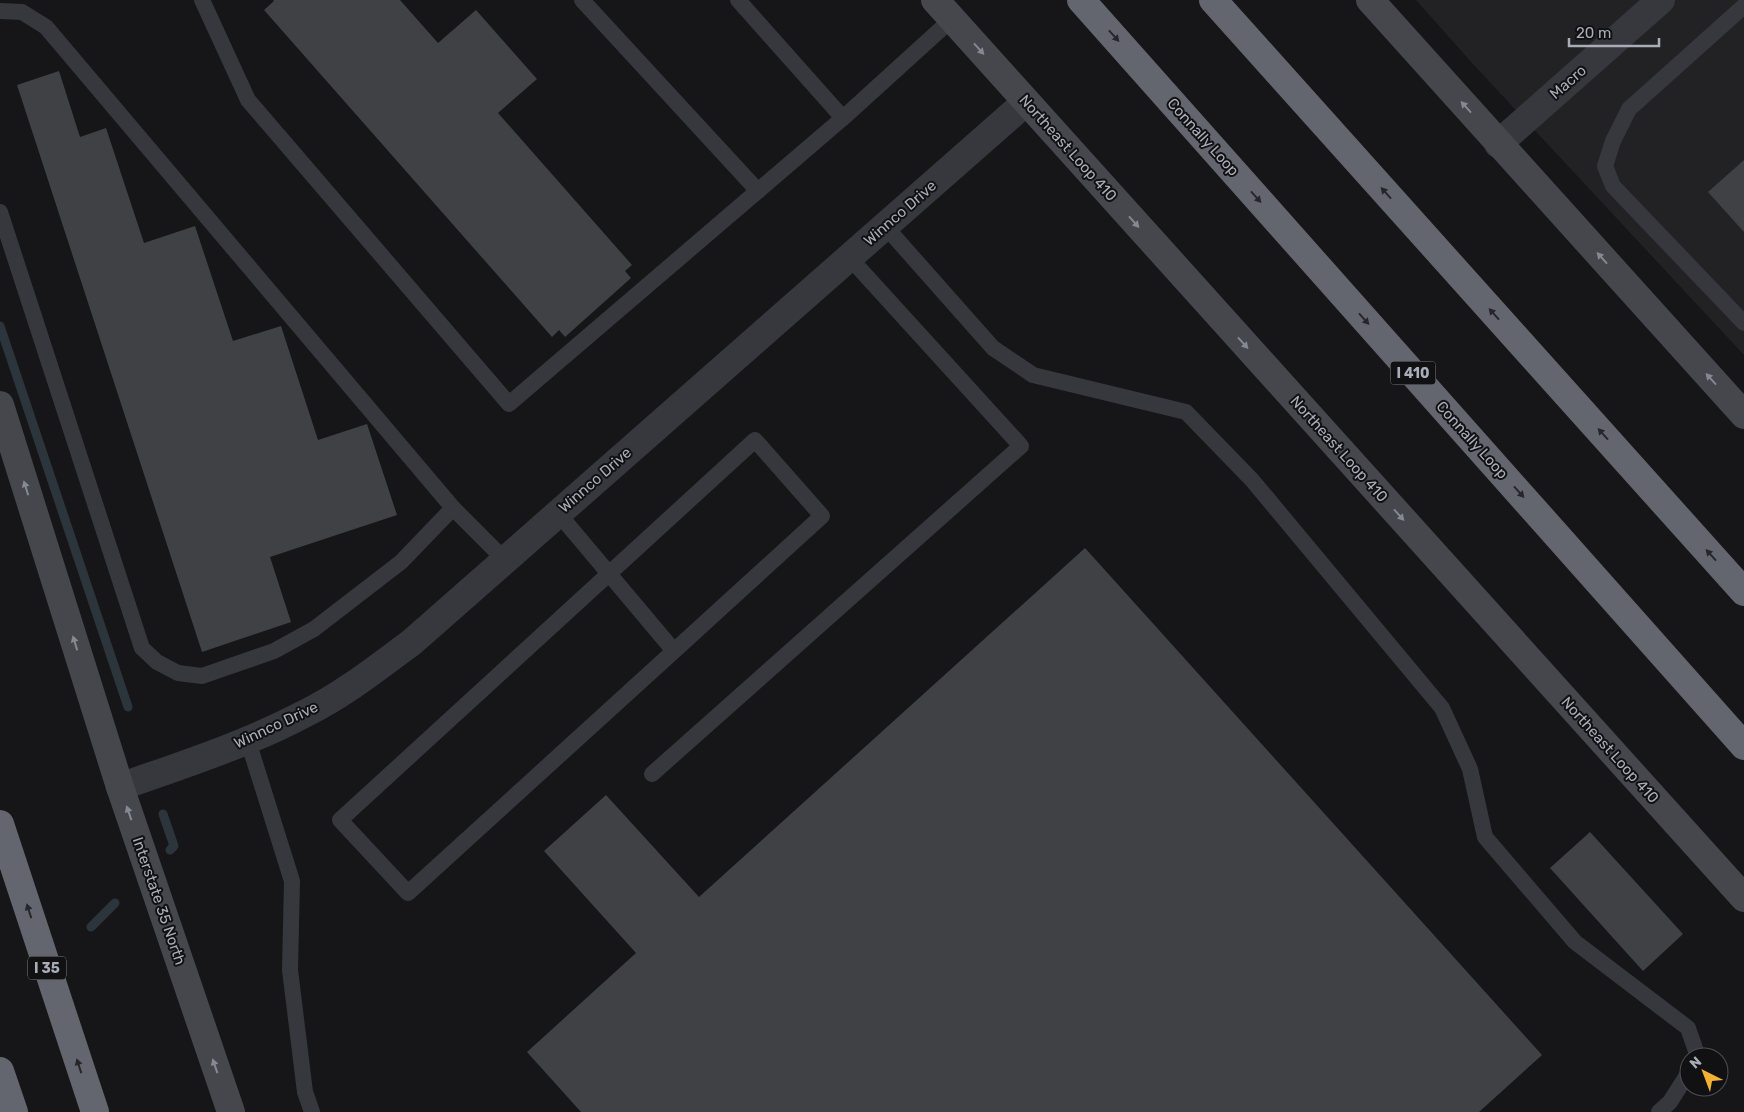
<svg xmlns="http://www.w3.org/2000/svg" width="1744" height="1112" viewBox="0 0 1744 1112" font-family="Rubik,sans-serif">
<rect width="100%" height="100%" fill="#161618"/>
<!-- built -->
<polygon fill="#222225" points="1416,0 1744,0 1744,355 1473,64"/>
<g fill="none" stroke-linecap="round" stroke-linejoin="round">
<!-- stream -->
<g stroke="#2c353c" stroke-width="9">
<polyline points="0,326 128,707"/>
<polyline points="163,814 174,846 170,850"/>
<polyline points="91,927 115,903"/>
</g>
</g>
<!-- building -->
<g fill="#404145">
<polygon points="273,0 400,0 438,43 476,10 537,79 498,113 632,265 625,271 631,278 565,337 559,330 552,337 264,10 274,1"/>
<polygon points="59,71 80,137 106,128 144,243 195,226 233,341 281,326 318,440 367,424 397,515 270,557 291,622 202,652 17,85"/>
<polygon points="1744,160 1744,232 1708,192"/>
<polygon points="1085,548 1542,1055 1479,1112 581,1112 527,1052 636,953 544,851 606,795 699,897"/>
<polygon points="1590,832 1683,934 1643,971 1550,868"/>
</g>
<g fill="none" stroke-linecap="round" stroke-linejoin="round">
<!-- service -->
<g stroke="#37383d" stroke-width="16">
<polyline points="202,0 248,100 509,404 843,118"/>
<polyline points="582,0 758,191"/>
<polyline points="738,0 843,118 952,19"/>
<polyline points="1744,6 1629,109 1613,141 1605,166 1613,186 1744,323"/>
<polyline points="0,11 22,12 46,27 453,508 505,560"/>
<polyline points="0,212 142,648 157,662 178,673 202,676 274,651 314,629 401,562 453,508"/>
<polyline points="885,226 993,348 1033,375 1186,412 1252,480 1442,708 1470,769 1485,837 1575,942 1688,1028 1698,1057"/>
<polyline points="558,513 674,651 822,516 755,440 340,820 408,893 674,651"/>
<polyline points="248,741 292,881 290,970 305,1092 312,1112"/>
<polyline points="652,774 1021,446 849,257"/>
<polyline points="1659,1112 1670,1102 1689,1072"/>
</g>
<!-- minor -->
<g stroke="#37383d" stroke-width="28">
<polyline points="1498,144 1661,0"/>
<path d="M 120,787 C 182,765 245,745 304,714 C 343,695 377,668 412,642 L 1026,102"/>
</g>
<!-- secondary -->
<g stroke="#45474d" stroke-width="28">
<polyline points="935,0 1744,898"/>
<polyline points="1370,0 1744,415"/>
<polyline points="0,405 120,787 231,1112"/>
</g>
<!-- motorway -->
<g stroke="#63666e" stroke-width="28">
<polyline points="1081,0 1744,746"/>
<polyline points="1213,0 1744,592"/>
<polyline points="0,824 95,1112"/>
<polyline points="0,1071 14,1112"/>
</g>
</g>
<!-- one-way arrows -->
<defs><path id="oneway-solid" d="M-6-.8H1V-3.2L6.5 0L1 3.2V.8H-6Z" transform="scale(1.25)"/></defs>
<g fill="#26262a">
<use href="#oneway-solid" transform="translate(1114 36) rotate(48)"/>
<use href="#oneway-solid" transform="translate(1386 193) rotate(-132)"/>
<use href="#oneway-solid" transform="translate(1256 197) rotate(48)"/>
<use href="#oneway-solid" transform="translate(1494 314) rotate(-132)"/>
<use href="#oneway-solid" transform="translate(1364 319) rotate(48)"/>
<use href="#oneway-solid" transform="translate(1603 434) rotate(-132)"/>
<use href="#oneway-solid" transform="translate(1519 492) rotate(48)"/>
<use href="#oneway-solid" transform="translate(1711 555) rotate(-132)"/>
<use href="#oneway-solid" transform="translate(29 911) rotate(-108)"/>
<use href="#oneway-solid" transform="translate(79 1066) rotate(-108)"/>
</g>
<g fill="#858993">
<use href="#oneway-solid" transform="translate(979 49) rotate(48)"/>
<use href="#oneway-solid" transform="translate(1466 107) rotate(-132)"/>
<use href="#oneway-solid" transform="translate(1134 222) rotate(48)"/>
<use href="#oneway-solid" transform="translate(1602 258) rotate(-132)"/>
<use href="#oneway-solid" transform="translate(1243 343) rotate(48)"/>
<use href="#oneway-solid" transform="translate(1711 379) rotate(-132)"/>
<use href="#oneway-solid" transform="translate(26 488) rotate(-107)"/>
<use href="#oneway-solid" transform="translate(1399 515) rotate(48)"/>
<use href="#oneway-solid" transform="translate(75 643) rotate(-107)"/>
<use href="#oneway-solid" transform="translate(129 813) rotate(-109)"/>
<use href="#oneway-solid" transform="translate(215 1066) rotate(-109)"/>
</g>
<g text-anchor="middle" stroke-width="4" stroke-linejoin="round" paint-order="stroke">
<!-- shield labels -->
<g fill="#111113" stroke="#7b7e86" stroke-width="1">
<rect x="1390.5" y="361.5" width="45" height="23" rx="4"/>
<rect x="28" y="956.5" width="38" height="23" rx="4"/>
</g>
<g font-size="14" font-weight="bold" fill="#a8adb8">
<text x="1413" y="378">I 410</text>
<text x="47" y="973">I 35</text>
</g>
<!-- street labels -->
<g font-size="15" fill="#a8adb8" stroke="#111113">
<text transform="translate(1568 82) rotate(-41)" y="5">Macro</text>
<text transform="translate(1203 137) rotate(48)" y="5">Connally Loop</text>
<text transform="translate(1068 148) rotate(48)" y="5">Northeast Loop 410</text>
<text transform="translate(900 213) rotate(-41)" y="5">Winnco Drive</text>
<text transform="translate(1472 440) rotate(48)" y="5">Connally Loop</text>
<text transform="translate(1339 449) rotate(48)" y="5">Northeast Loop 410</text>
<text transform="translate(595 480) rotate(-41)" y="5">Winnco Drive</text>
<text transform="translate(276 725) rotate(-25)" y="5">Winnco Drive</text>
<text transform="translate(1610 750) rotate(48)" y="5">Northeast Loop 410</text>
<text transform="translate(159 901) rotate(71)" y="5">Interstate 35 North</text>
</g>
</g>
<!-- north arrow -->
<g transform="translate(1704 1072) rotate(318)"><circle r="24" fill="#111113" stroke="#4d4f55"/>
<path d="M0-4L9 19L0 12L-9 19Z" fill="#f2b134"/>
<text y="-8" font-size="14" font-weight="bold" text-anchor="middle" fill="#a8adb8">N</text>
</g>
<!-- scale -->
<path d="M1569 38v8h90v-8" fill="none" stroke="#a8adb8" stroke-width="2.5"/>
<text x="1576" y="38" font-size="15" fill="#a8adb8" stroke="#111113" stroke-width="4" paint-order="stroke">20 m</text>
</svg>
